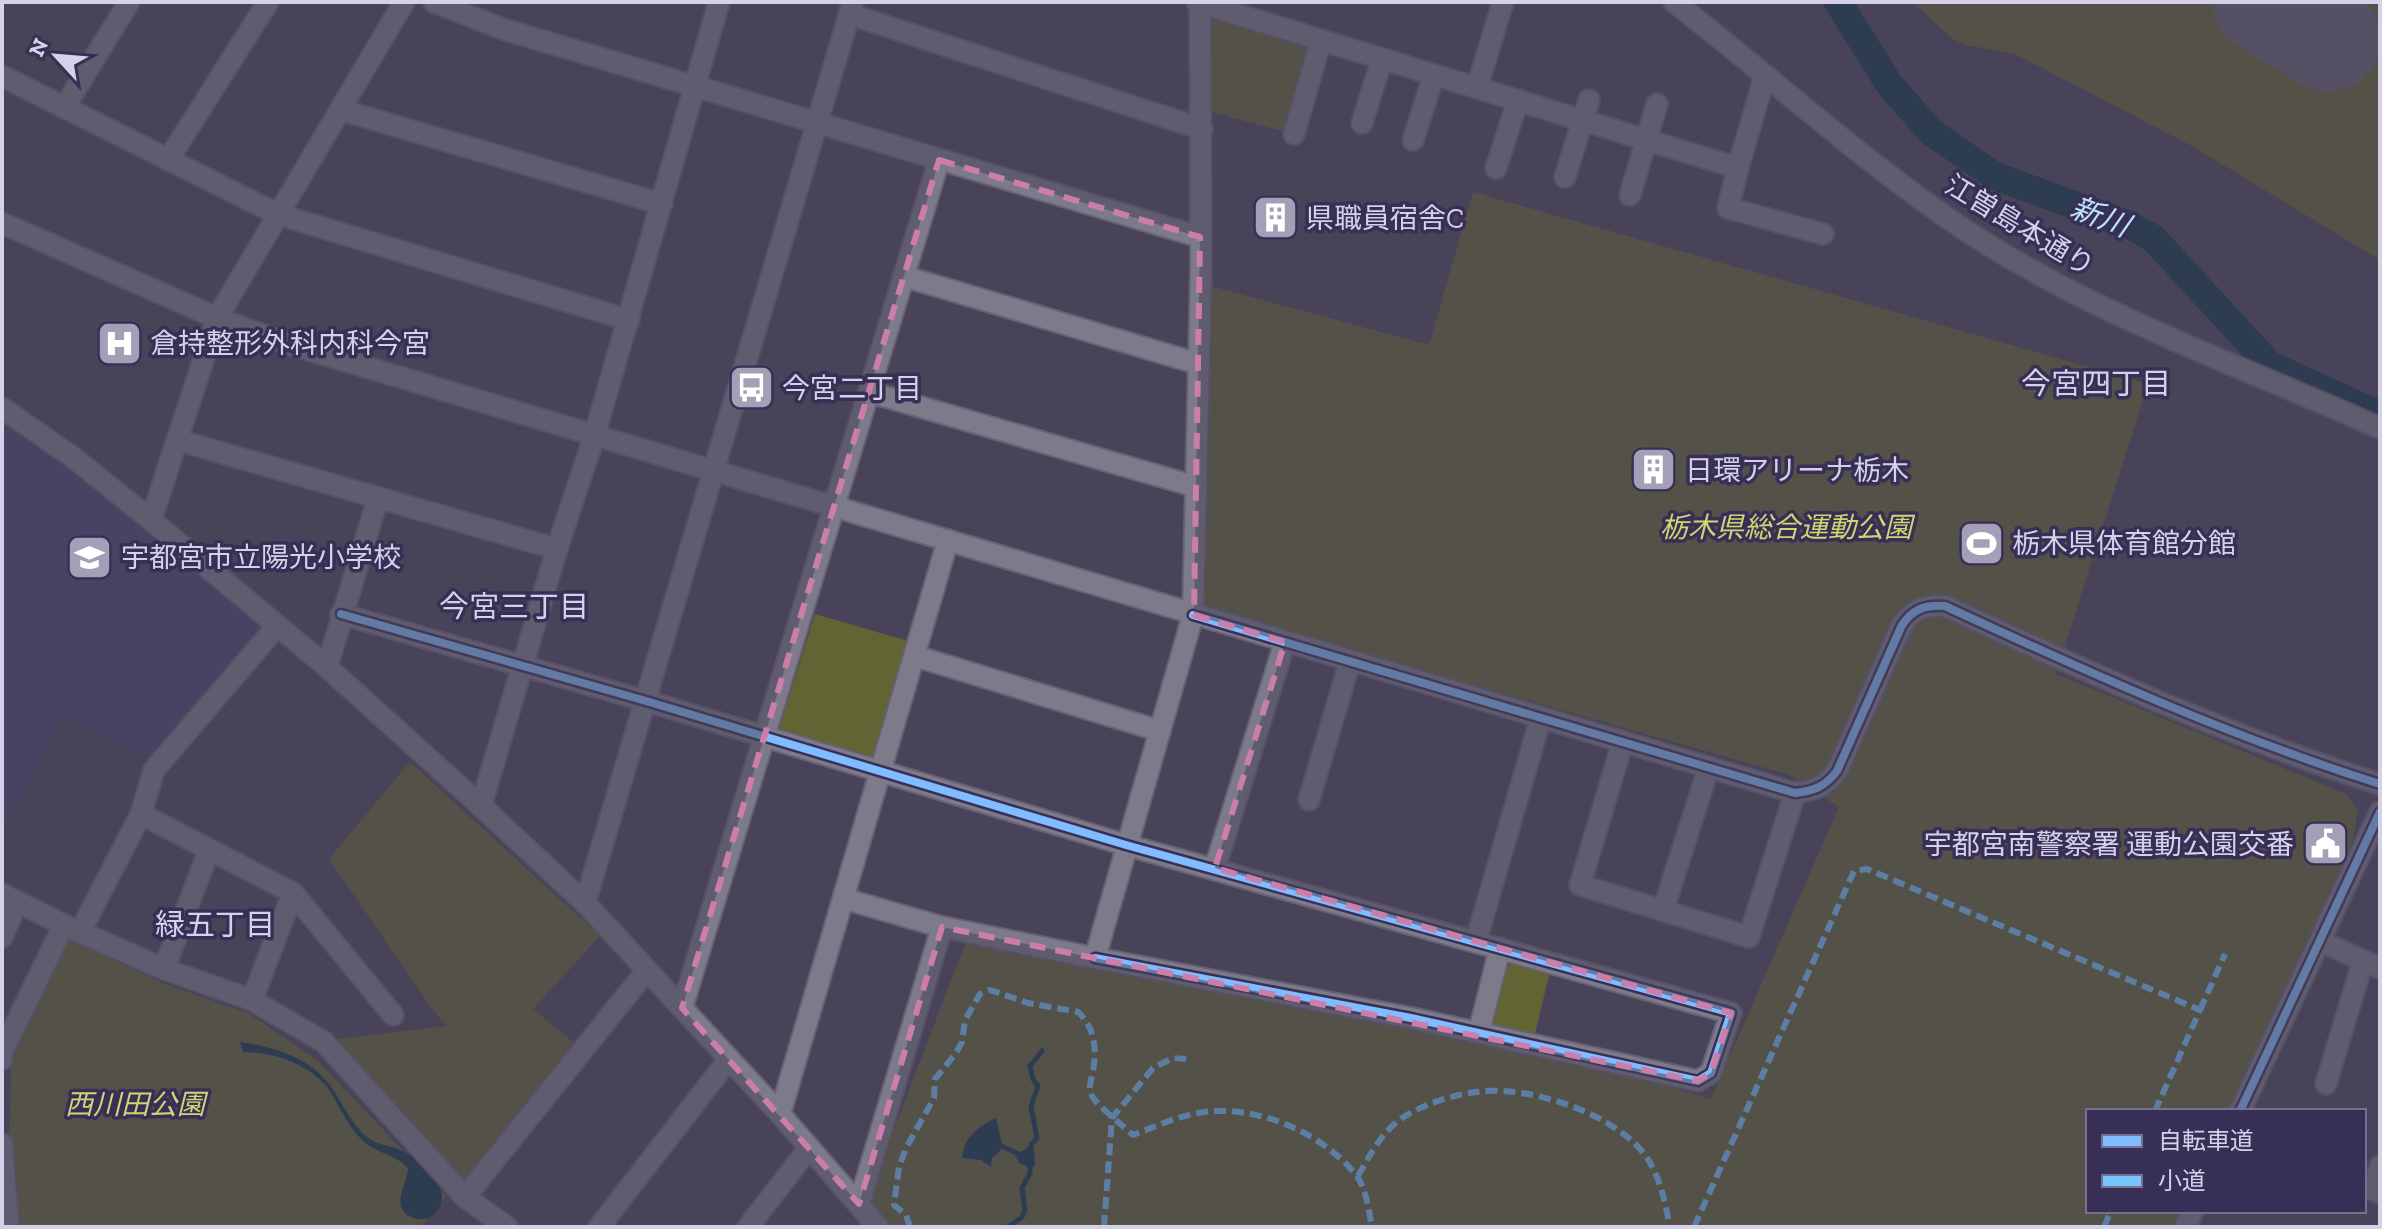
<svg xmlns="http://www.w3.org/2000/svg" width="2382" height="1229" viewBox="0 0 2382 1229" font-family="'Zilla Slab','Noto Sans JP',serif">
<rect width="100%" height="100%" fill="#484359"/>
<!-- built -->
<polygon fill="#4b426e" points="2,419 97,488 261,625 152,758 60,716 2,830"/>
<!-- green -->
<g fill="#626433">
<polygon points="1913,2 2380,2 2380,260 2192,146 2013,53 1965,45 1953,39"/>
<polygon points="1221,16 1314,47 1289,133 1212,112 1209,22"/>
<polygon points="1473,192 2148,384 2056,674 2346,794 2358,810 2353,840 2240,1111 2088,1111 2088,1211 2199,1211 2192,1227 881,1227 868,1197 969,934 1451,1025 1711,1099 1839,807 1790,775 1203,608 1207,285 1429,345"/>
<polygon points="815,614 908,641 875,760 778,732"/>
<polygon points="410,762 600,936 533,1009 578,1046 473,1179 461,1182 330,1040 447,1026 433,1010 329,859"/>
<polygon points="68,939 167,985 248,1013 317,1060 446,1196 421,1227 2,1227 2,1206 7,1202 12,1050"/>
<polygon points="1514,963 1550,971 1534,1038 1493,1028 1489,1023 1503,968"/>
</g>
<!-- water -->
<g fill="#0c3448">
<path d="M 240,1042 C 277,1047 314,1059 335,1092 C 344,1107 353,1125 367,1137 C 375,1144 386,1145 395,1148 C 411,1154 430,1167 438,1182 C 450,1205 432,1229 407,1215 C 392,1204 407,1183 408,1169 L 404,1164 C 391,1154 372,1151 361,1139 C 346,1124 339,1104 327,1087 C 307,1063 273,1052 243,1052 Z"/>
<path d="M 996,1118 L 1002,1144 L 1021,1152 L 1031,1145 L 1034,1148 L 1035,1166 L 1030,1168 L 1019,1163 L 1015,1155 L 1002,1149 L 992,1158 L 991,1167 L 981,1160 L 962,1158 C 965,1136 977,1127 996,1118 Z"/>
</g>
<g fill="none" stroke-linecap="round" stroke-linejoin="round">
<!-- stream -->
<g stroke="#0c3448" stroke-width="5">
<polyline points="1031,1145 1037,1138 1031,1106 1038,1086 1033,1079 1030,1066 1042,1051"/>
<polyline points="1008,1227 1022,1217 1025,1211 1022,1188 1030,1173 1030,1168"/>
</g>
<!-- river -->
<polyline stroke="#0c3448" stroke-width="28" points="1838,2 1889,84 1931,132 1995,176 2129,225 2153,238 2270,365 2380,415"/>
<!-- runway -->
<polyline stroke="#646072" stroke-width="104" points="2265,2 2328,39"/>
<defs>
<g id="minor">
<polyline points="434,2 503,29 1200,237"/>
<polyline points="1197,2 1738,168 1765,75"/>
<path d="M 1674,2 C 1771,77 1862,161 1965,230 C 2092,314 2241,366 2380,428"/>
<polyline points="849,14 1202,129"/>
<polyline points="2,76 277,214 629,320"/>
<polyline points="1477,88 1503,2"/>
<polyline points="64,108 129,2"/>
<polyline points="341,110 662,204"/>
<polyline points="1362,123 1382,59"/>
<polyline points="1294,134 1321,40"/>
<polyline points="1413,140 1434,75"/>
<polyline points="168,160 268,2"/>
<polyline points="1496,168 1518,100"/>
<polyline points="1738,168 1728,208 1823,234"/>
<polyline points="1565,177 1589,100"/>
<polyline points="1630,195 1657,104"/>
<path d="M 2,223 L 217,318 L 282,342 L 1795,793 C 1814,791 1826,786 1837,771 L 1902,625 C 1914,608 1925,605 1945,606 C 2087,672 2231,737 2380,784"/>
<polyline points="903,276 1199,364"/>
<polyline points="869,392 1197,487"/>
<polyline points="2,408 74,458 151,520 327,667 481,806 585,903 780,1114 878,1227"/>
<polyline points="177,440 557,549"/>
<polyline points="151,520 217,318 404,2"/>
<polyline points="341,614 646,701 1126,845 1731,1013 1711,1073 1698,1081 1411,1018 1095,958"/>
<polyline points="915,656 1160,731"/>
<polyline points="327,667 378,498"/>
<polyline points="1623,741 1580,885 1749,937 1795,793"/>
<polyline points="1309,800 1350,661"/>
<polyline points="481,806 557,549 594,437 719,2"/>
<polyline points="141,814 293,893 393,1015"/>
<polyline points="1215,868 1285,642"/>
<polyline points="2,894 64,925 164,969 252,1000 324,1042 465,1197 507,1227"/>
<polyline points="845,899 942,927"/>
<polyline points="585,903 853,2"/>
<polyline points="1663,910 1709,767"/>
<polyline points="80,932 141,814 154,770 277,626"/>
<polyline points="2,937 17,902"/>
<polyline points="1476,941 1541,717"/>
<polyline points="2320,941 2380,968"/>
<polyline points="164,969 209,850"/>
<polyline points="252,1000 293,893"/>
<polyline points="682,1008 939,160"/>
<polyline points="1479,1032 1500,948"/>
<polyline points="2,1059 3,1050 64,925"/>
<polyline points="2326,1084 2363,961"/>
<polyline points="2240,1111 2380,812"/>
<polyline points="780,1114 948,540"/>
<polyline points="2,1144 8,1219"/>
<polyline points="2380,1166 2373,1190 2380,1193"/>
<polyline points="465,1197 647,970"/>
<polyline points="859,1204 942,927 1095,958 1193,615 1201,272 1200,2"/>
<polyline points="599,1227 729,1059"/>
<polyline points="748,1227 809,1148"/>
<polyline points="2185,1227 2193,1211"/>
</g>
</defs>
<!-- minor casing -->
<use href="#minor" stroke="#666175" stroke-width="24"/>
<!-- minor -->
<use href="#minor" stroke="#7d7a8a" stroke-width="20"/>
<!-- quiet -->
<g stroke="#76c5fe" stroke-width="6" stroke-dasharray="12 6" stroke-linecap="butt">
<polyline points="2200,1010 2225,954"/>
<path d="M 1358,1176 C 1370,1155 1381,1133 1402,1118 C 1422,1105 1452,1095 1476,1092 C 1527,1084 1618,1114 1647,1158 C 1661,1179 1665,1203 1670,1227"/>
<path d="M 910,1227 L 906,1215 L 894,1205 L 899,1167 L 906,1148 L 934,1098 L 935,1079 L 956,1053 L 962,1042 L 965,1020 L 980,994 L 990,990 L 1028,1003 L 1078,1012 C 1095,1027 1097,1050 1093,1071 C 1091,1080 1088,1088 1092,1096 C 1095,1103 1125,1128 1133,1135 C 1159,1125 1187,1112 1215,1111 C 1266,1109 1324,1135 1356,1175 C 1366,1188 1369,1211 1372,1227"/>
<polyline points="1104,1227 1112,1118 1153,1068 1173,1058 1186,1059"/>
<polyline points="1694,1227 1854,871 1867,869 2200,1010 2155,1111"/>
<polyline points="2104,1227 2111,1211"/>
</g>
<defs>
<g id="cycleway">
<polyline points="341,614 646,701 1126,845 1731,1013 1711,1073 1698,1081 1411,1018 1095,958"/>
<path d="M 1193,615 L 1795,793 C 1814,791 1826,786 1837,771 L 1902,625 C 1914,608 1925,605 1945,606 C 2087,672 2231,737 2380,784"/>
<polyline points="2240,1111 2380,812"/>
</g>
</defs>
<!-- cycleway casing -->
<use href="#cycleway" stroke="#382f57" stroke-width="13"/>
<!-- cycleway -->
<use href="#cycleway" stroke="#80bcff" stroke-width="8"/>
</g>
<!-- marked area -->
<path d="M0 0H2382V1229H0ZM 939,160 L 1200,237 L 1194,615 L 1285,642 L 1215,868 L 1731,1013 L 1711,1073 L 1698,1081 L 942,927 L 859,1204 L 682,1008 Z" fill="#484359" fill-opacity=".55" fill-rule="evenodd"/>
<path fill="none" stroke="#cc7ea9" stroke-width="6" stroke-dasharray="16 10" stroke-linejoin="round" d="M 939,160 L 1200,237 L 1194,615 L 1285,642 L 1215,868 L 1731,1013 L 1711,1073 L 1698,1081 L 942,927 L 859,1204 L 682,1008 Z"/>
<!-- icons -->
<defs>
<symbol id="building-square" viewBox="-11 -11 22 22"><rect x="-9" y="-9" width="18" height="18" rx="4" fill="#a39fb7" stroke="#382f57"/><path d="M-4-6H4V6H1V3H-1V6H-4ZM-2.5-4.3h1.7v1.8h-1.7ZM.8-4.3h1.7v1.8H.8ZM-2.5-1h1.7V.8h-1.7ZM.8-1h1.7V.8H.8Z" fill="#fff"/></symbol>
<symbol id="hospital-square" viewBox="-11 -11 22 22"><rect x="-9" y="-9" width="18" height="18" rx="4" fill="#a39fb7" stroke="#382f57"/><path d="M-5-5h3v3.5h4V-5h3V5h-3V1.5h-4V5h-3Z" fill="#fff"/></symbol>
<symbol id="bus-square" viewBox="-11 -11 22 22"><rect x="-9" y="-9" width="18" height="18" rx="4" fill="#a39fb7" stroke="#382f57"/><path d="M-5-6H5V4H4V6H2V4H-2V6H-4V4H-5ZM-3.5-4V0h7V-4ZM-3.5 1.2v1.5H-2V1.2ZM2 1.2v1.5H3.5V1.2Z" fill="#fff"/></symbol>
<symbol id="stadium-square" viewBox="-11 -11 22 22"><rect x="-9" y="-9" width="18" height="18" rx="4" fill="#a39fb7" stroke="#382f57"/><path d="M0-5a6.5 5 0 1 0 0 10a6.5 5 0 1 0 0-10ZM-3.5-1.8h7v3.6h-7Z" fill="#fff"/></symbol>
<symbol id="school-square" viewBox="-11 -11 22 22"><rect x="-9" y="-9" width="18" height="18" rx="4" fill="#a39fb7" stroke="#382f57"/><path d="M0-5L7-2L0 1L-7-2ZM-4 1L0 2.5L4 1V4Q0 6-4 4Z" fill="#fff"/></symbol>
<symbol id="civic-square" viewBox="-11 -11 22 22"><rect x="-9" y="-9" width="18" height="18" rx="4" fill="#a39fb7" stroke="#382f57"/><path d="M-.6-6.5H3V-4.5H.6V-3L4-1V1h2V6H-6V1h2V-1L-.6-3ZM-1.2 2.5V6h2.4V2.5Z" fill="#fff"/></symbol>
</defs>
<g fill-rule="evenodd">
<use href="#building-square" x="1250" y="192" width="51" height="51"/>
<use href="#hospital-square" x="94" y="318" width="51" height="51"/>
<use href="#bus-square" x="726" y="362" width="51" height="51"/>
<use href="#building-square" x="1628" y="444" width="51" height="51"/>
<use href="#stadium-square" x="1956" y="518" width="51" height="51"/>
<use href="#school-square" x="64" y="532" width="51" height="51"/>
<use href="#civic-square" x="2300" y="818" width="51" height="51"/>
</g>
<g text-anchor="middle" stroke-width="7" stroke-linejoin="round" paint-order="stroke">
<!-- poi labels -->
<g font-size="28" fill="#d4d1e9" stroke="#382f57" text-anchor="start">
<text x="1306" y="228">県職員宿舎C</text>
<text x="150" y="353">倉持整形外科内科今宮</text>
<text x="782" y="398">今宮二丁目</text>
<text x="1685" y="480">日環アリーナ栃木</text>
<text x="2012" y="553">栃木県体育館分館</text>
<text x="121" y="567">宇都宮市立陽光小学校</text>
<text x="2294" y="854" text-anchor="end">宇都宮南警察署 運動公園交番</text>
</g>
<!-- street labels -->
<g font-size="28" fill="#d4d1e9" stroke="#382f57">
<text transform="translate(2020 225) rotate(31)" y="10">江曽島本通り</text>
</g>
<!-- park labels -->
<g font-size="28" font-style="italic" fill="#cfd570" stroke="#382f57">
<text x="1786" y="537">栃木県総合運動公園</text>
<text x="135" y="1114">西川田公園</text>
</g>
<!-- water labels -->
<g font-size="30" font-style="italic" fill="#bbe2f7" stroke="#382f57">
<text transform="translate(2100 217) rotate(21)" y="10">新川</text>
</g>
<!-- neighbourhood labels -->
<g font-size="30" fill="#d4d1e9" stroke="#382f57">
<text x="2096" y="394">今宮四丁目</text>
<text x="514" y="617">今宮三丁目</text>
<text x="215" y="935">緑五丁目</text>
</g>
</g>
<!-- border -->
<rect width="2382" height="1229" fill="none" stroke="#d4d1e9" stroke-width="8"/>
<!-- legend -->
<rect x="2086" y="1109" width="280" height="104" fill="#382f57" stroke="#767091" stroke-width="2"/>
<rect x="2102" y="1135" width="40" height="12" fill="#80bcff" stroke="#767091" stroke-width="2"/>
<text x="2158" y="1149" font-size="24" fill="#d4d1e9">自転車道</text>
<rect x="2102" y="1175" width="40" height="12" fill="#76c5fe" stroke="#767091" stroke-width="2"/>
<text x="2158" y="1189" font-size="24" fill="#d4d1e9">小道</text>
<!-- north arrow -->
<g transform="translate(56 56) rotate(296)" stroke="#382f57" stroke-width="6" paint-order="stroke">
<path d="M0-6L14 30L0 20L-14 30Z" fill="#d4d1e9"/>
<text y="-12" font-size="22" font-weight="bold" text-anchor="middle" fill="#d4d1e9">N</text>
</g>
</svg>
